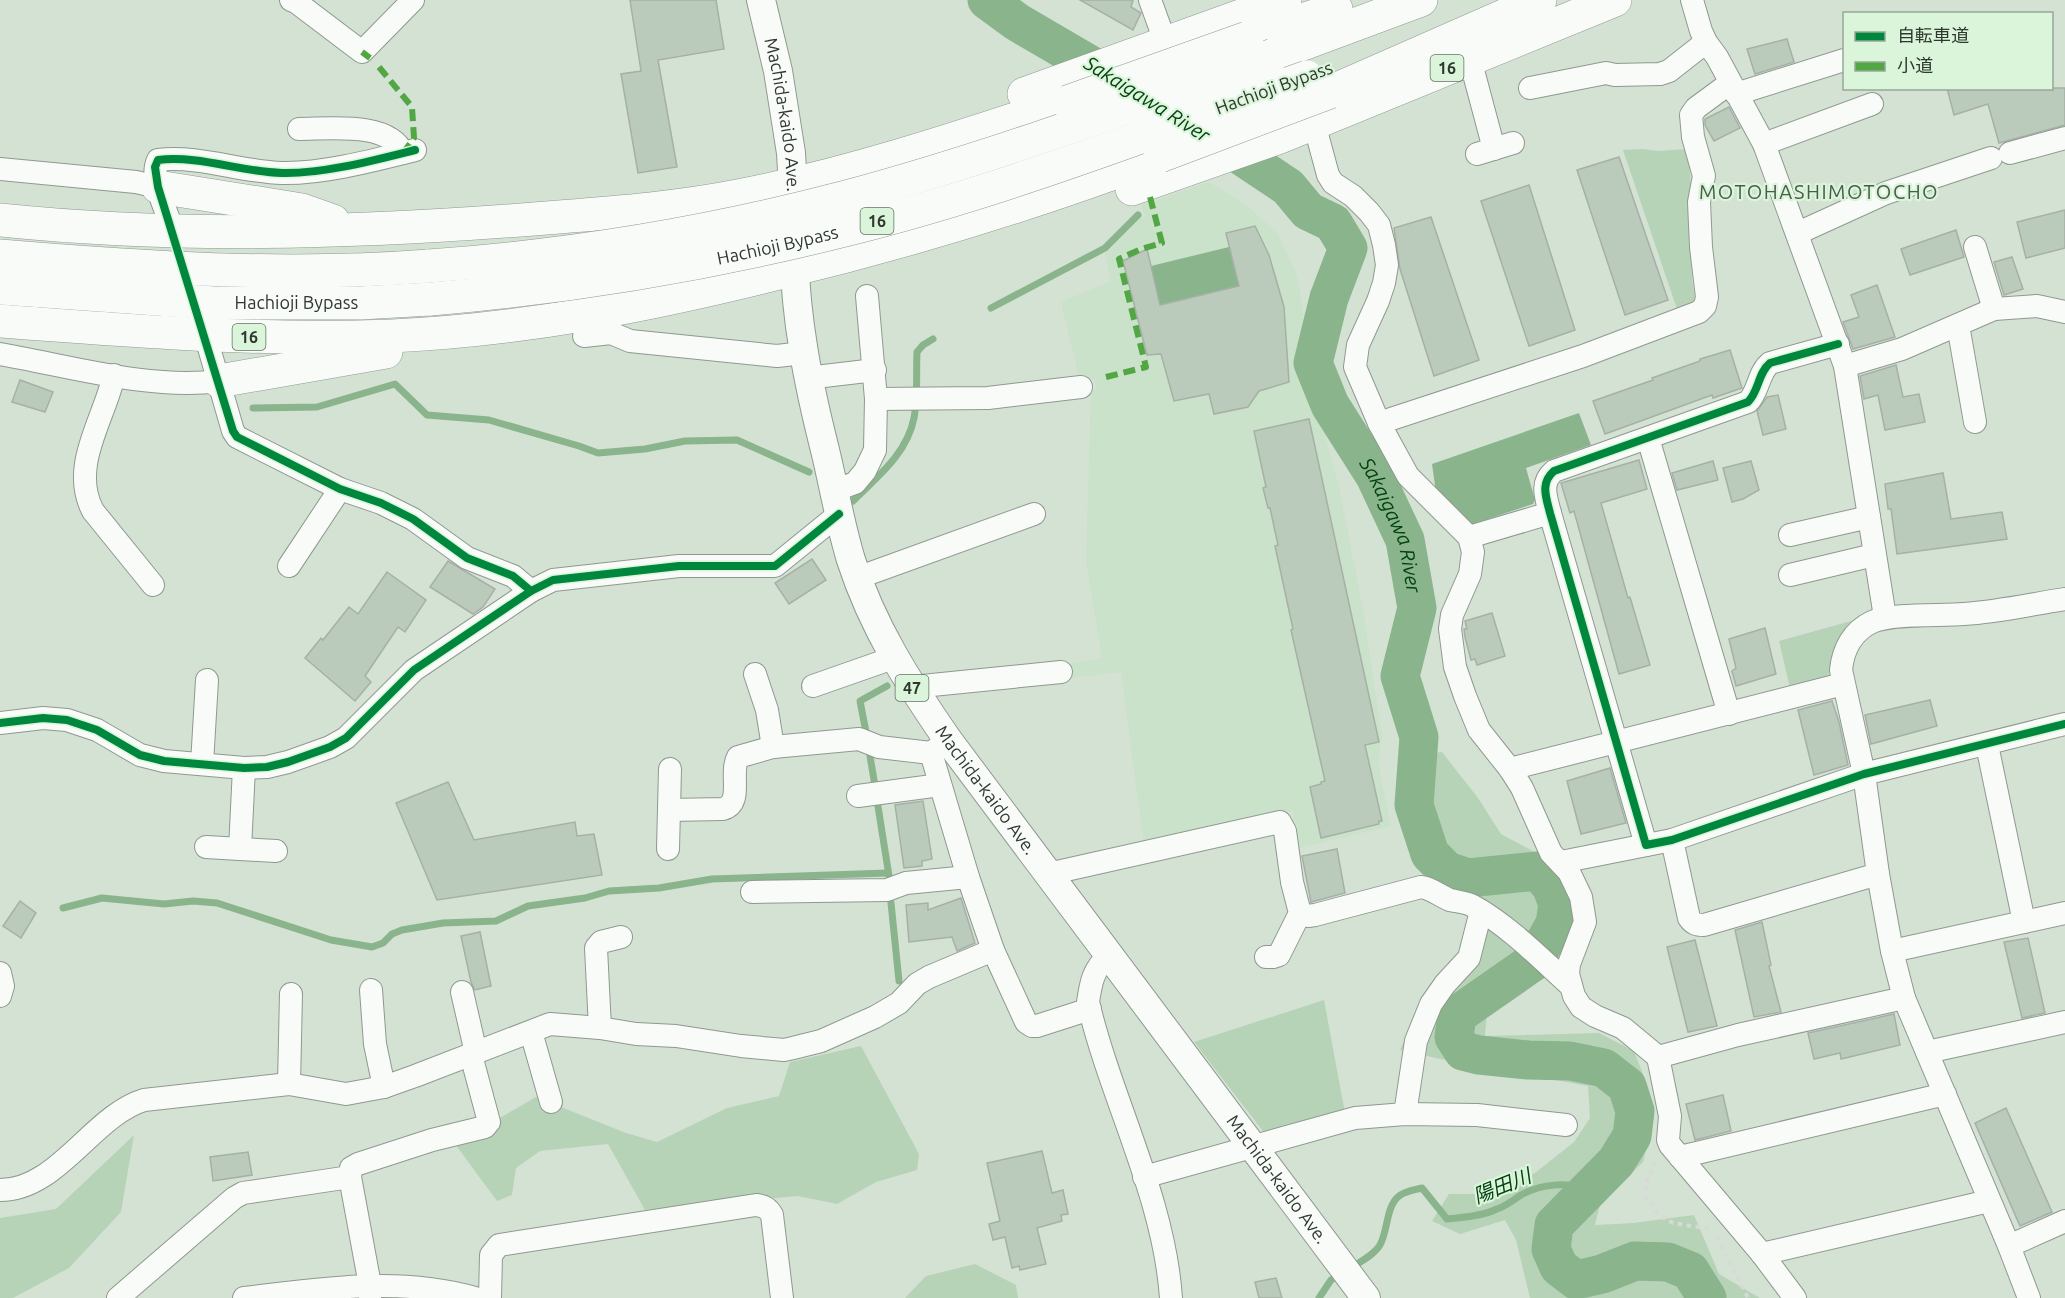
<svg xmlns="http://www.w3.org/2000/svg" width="2065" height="1298" viewBox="0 0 2065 1298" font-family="Ubuntu,'Noto Sans JP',sans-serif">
<rect width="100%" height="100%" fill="#d4e2d4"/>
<!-- built -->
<polygon fill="#cae1ca" points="1209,182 1250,208 1278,234 1297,275 1303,312 1306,361 1340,493 1363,610 1382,736 1378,765 1391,826 1296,849 1293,830 1298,829 1299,823 1293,822 1294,811 1144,844 1121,672 1062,679 1060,665 1102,658 1086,561 1091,391 1097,390 1094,379 1080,381 1061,302 1111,281 1105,254 1144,215 1142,205"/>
<!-- green -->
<g fill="#b7d3b7">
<polygon points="1643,149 1658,151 1688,149 1691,188 1689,198 1692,279 1695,299 1690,307 1678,312 1623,150"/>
<polygon points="1862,618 1837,642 1828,677 1790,688 1779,641"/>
<polygon points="1442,752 1478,798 1501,834 1542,856 1569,911 1566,947 1487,1013 1485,1036 1599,1033 1634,1051 1643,1074 1654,1117 1643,1162 1600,1205 1595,1225 1633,1223 1694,1215 1719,1274 1760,1298 1530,1298 1516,1240 1505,1220 1460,1234 1432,1221 1449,1194 1489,1194 1535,1173 1574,1142 1590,1118 1588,1086 1445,1060 1400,1050 1411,1026 1491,909 1449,863 1427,812 1427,754"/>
<polygon points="1324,1000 1345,1113 1266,1135 1194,1042"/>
<polygon points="861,1046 919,1154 917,1170 876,1182 837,1204 798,1196 645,1210 608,1144 540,1151 516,1168 512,1195 497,1201 455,1144 536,1097 626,1133 657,1142 727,1108 779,1096 790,1062"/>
<polygon points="134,1135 121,1212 69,1268 13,1298 0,1298 0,1218 56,1209"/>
<polygon points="975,1264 1016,1285 1018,1298 905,1298 926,1276"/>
</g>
<!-- water -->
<g fill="#8ab48b">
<polygon points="1229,247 1239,286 1160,305 1151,266"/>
<polygon points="1579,413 1591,445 1526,468 1535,500 1533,504 1473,524 1467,522 1436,492 1432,464"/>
</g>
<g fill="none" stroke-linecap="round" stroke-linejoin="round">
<!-- stream -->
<g stroke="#8ab48b" stroke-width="7">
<polyline points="991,308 1105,248 1138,215"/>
<polyline points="253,408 317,407 395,384 427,415 489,420 579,446 598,453 645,449 685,441 737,440 809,472"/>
<path d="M 853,501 C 877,477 907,454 914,418 C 918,397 916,373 917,352 L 923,345 L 933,339"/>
<polyline points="866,732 860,701 887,686"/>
<polyline points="870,756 875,786"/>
<polyline points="877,800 889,876"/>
<polyline points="891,903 899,981"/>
<polyline points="63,908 102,898 164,904 193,901 217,903 331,940 372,947 383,943 392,934 402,930 443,923 496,921 528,906 585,898 609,891 659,888 712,879 888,873"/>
<path d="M 1350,1268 C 1360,1262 1374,1255 1380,1245 C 1388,1231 1386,1206 1399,1196 C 1405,1191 1414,1190 1422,1188 L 1447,1219 C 1464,1217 1482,1216 1497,1209 C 1506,1206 1513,1200 1521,1195 C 1543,1183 1565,1183 1589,1188"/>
<polyline points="1319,1298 1331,1280 1341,1274"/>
</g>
<!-- river -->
<g stroke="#8ab48b" stroke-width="39">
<polyline points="987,0 1017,22 1123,84"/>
<path id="s1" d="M 1210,135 L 1288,187 L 1308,211 L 1333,223 L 1348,248 L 1329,298 L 1313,363 L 1330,405 L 1375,476 L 1405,540 L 1417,608 L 1400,676 L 1419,737 L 1414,805 L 1430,854 L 1447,871 L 1468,878 L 1538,871 L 1551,886 L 1558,904 L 1555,924 L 1533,962 L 1457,1015 L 1454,1037 L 1463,1051 L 1479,1055 L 1528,1060 L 1570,1061 L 1604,1068 L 1627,1086 L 1635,1111 L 1632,1136 L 1616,1162 L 1554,1225 L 1551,1249 L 1559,1267 L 1576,1280 L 1602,1274 L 1635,1261 L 1668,1262 L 1690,1271 L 1707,1298"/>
</g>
</g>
<!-- building -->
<g fill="#bacbbb" stroke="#a6b0a6" stroke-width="1.5">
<polygon points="630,0 716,0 724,49 658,60 677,167 638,173 621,74 641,71"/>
<polygon points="1080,0 1133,0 1131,7 1141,13 1133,30"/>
<polygon points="1787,39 1794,62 1755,74 1747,49"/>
<polygon points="1947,88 2065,88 2065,125 1999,143 1988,104 1954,115"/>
<polygon points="1729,107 1740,128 1714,141 1705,125 1705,119"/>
<polygon points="1619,157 1668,300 1625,315 1577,170"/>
<polygon points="1529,185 1575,330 1529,346 1481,201"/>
<polygon points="2065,210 2065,248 2026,258 2017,222"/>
<polygon points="1431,217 1479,360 1434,376 1400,269 1394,228"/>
<polygon points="1255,226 1269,255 1284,307 1289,382 1259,391 1248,407 1214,414 1209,394 1174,401 1161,354 1147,355 1123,261 1147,249 1160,305 1239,286 1226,233"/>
<polygon points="1956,230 1964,257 1910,275 1901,249"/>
<polygon points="2012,257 2023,289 2004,295 1994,262"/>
<polygon points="1877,285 1895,337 1853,349 1843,322 1859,317 1851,295"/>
<polygon points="1730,350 1742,388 1713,398 1712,395 1605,434 1593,401 1653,380 1652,378 1700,361 1700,359"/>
<polygon points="1896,365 1903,397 1919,394 1925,422 1885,430 1878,395 1864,399 1860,376"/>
<polygon points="20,380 53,392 45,412 12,402"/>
<polygon points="1778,395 1786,429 1763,435 1757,411 1767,397"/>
<polygon points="1309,419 1379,742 1365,745 1382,821 1379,821 1379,824 1321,838 1310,787 1321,784 1321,782 1325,781 1291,630 1293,629 1275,546 1278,545 1270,508 1268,508 1263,488 1266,487 1254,431"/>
<polygon points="1639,460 1647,489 1601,503 1628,598 1630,597 1650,665 1619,674 1574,511 1570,513 1561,483"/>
<polygon points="1713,461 1718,480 1677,490 1672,473"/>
<polygon points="1751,461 1759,490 1743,499 1732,502 1723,468"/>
<polygon points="1943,473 1951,519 2002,512 2007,539 1897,554 1891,509 1888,509 1885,484"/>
<polygon points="812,559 826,580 789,604 775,583"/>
<polygon points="448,561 495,589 483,607 473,614 430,587"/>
<polygon points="387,572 426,600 405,632 398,627 365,676 371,682 355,701 305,658 321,638 323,640 349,607 358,614"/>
<polygon points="1492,613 1505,656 1477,665 1475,659 1471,660 1465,637 1464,629 1467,629 1465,621"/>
<polygon points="1765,628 1776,674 1736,686 1732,671 1736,668 1729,639"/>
<polygon points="1930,700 1937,726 1871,744 1865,715"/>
<polygon points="1832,701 1839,722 1848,765 1814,775 1798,710"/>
<polygon points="1610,768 1626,823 1581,834 1567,781"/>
<polygon points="448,782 474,840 575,822 577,836 594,834 602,875 437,900 396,803"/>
<polygon points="923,801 932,859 922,861 922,866 904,868 895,805"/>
<polygon points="1337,849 1345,893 1311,902 1302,856"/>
<polygon points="961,898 975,943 957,951 952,937 909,942 906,905 928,903 928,910"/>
<polygon points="20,901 36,913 21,938 3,926"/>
<polygon points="1762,922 1771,965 1769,966 1781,1012 1754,1017 1735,930"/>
<polygon points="480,932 491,986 475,990 471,982 461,936"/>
<polygon points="2028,938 2045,1013 2022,1018 2004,942"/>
<polygon points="1695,940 1717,1026 1688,1032 1667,947"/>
<polygon points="1894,1014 1900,1045 1841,1059 1840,1053 1814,1059 1808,1033"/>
<polygon points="1723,1095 1731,1131 1695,1140 1686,1104"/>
<polygon points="2006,1108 2052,1212 2020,1226 1975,1123"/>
<polygon points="1042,1151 1052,1193 1063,1190 1068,1214 1061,1215 1062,1221 1037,1228 1046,1264 1020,1270 1019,1266 1012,1268 1005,1237 993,1240 989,1224 1000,1221 987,1163"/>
<polygon points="248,1152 252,1175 213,1181 210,1157"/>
<polygon points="1276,1278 1282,1298 1259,1298 1255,1282"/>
</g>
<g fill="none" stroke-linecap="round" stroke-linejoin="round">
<defs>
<g id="minor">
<polyline points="291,0 296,2 362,52 413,0"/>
<polyline points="1150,0 1166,44"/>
<polyline points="1692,0 1701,31 1706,42 1717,57 1764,144 1845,366 1885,617"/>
<polyline points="1470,59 1494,149"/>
<polyline points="1530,88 1606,73 1615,75 1660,74 1669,71 1706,42"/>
<polyline points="1736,94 1844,60"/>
<polyline points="1304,115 1314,123 1328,175 1333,183 1353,196 1369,212 1379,225 1384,245 1387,265 1384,283 1378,301 1358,345 1355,367 1379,423 1408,476 1469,537 1473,552 1470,574 1452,615 1450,629 1455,667 1465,696 1479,730 1510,769 1522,788 1551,853 1569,872 1581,897 1585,922 1569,964 1568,974 1574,996 1581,1007 1595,1016 1623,1028 1658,1057 1670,1116 1668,1140 1670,1145 1762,1254 1795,1298"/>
<path d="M 299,129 C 329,129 389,121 403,153"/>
<polyline points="1764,144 1872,104"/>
<polyline points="2010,153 2065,138"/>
<polyline points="1477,154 1513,143"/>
<polyline points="0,169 136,182 158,187"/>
<path d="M 168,217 C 162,200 150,177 158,160 C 199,155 241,172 282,173 C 323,174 375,160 415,150"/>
<polyline points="1798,233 1886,193 1991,158"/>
<polyline points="1975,247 1994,309"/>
<polyline points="1958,325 1975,422"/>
<polyline points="584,336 611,333 630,341 777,356 803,353"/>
<polyline points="209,348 233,431 237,437 340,489 381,503 413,519 467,558 513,576 531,591"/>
<path d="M 0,354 C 69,366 150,390 219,381"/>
<polyline points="1845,366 1902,349 1994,309 2037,306 2065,312"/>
<path d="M 114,375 C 105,418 69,466 93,511 L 153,585"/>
<polyline points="807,378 875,370"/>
<polyline points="876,399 988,398 1081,387"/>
<polyline points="1379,423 1583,356 1699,312 1705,306 1707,297 1701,247 1699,202 1704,176 1693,137 1691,115 1696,108 1730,83"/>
<polyline points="1648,438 1729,714"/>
<polyline points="833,491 855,483 865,471 875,450 876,399 867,296"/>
<polyline points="1790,535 1869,517"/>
<polyline points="1469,537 1550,513"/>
<polyline points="289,566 340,489"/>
<polyline points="1790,575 1874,555"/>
<polyline points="857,578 1034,514"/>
<polyline points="755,674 767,710 773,747"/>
<polyline points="813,686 893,658"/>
<polyline points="912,687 1061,672"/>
<polyline points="0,723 43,718 67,720 97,730 140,755 164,761 244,768 267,767 288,762 330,747 346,738 414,670 531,591 553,580 679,566 775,566 839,514"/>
<polyline points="948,740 931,753 968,877 993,950 1026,1022 1032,1026 1037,1026 1090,1009"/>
<polyline points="1987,745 2024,922"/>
<polyline points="202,764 207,680"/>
<polyline points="1510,769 1843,684"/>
<polyline points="858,796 940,785"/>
<path d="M 669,810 L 723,809 C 744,803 729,773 738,757 L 773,747 L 859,739 L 879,747 L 931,753"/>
<path d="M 1672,840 L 1689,918 C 1693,924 1697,925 1704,925 L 1878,874"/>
<path d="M 1646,845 L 1550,513 C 1546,497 1540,483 1554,471 L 1748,402 C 1759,391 1758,373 1770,363 L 1838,344"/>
<polyline points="206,847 276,851"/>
<polyline points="240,849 244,768"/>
<polyline points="668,849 670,769"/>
<polyline points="1561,862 1672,840 1864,774 2065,724"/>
<polyline points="1048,874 1280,822 1285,831 1292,882 1300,913 1279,955 1273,957 1266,957"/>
<polyline points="752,892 887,890 906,883 968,877"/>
<path d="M 1300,913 L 1308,916 L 1315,915 L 1421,887 C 1431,888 1440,896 1450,900 C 1458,902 1466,902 1473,906 C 1509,926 1540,958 1571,986"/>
<polyline points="1892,951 2065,913"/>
<path d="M 1108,956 C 1093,970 1091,982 1088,1002 C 1111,1100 1164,1196 1171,1298"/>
<polyline points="0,973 3,986 0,996"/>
<polyline points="371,990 375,1044 384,1087"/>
<polyline points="462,992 476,1053"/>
<polyline points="600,1028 596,948 601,942 621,937"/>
<polyline points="531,1032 551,1102"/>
<polyline points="1927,1052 2065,1022"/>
<polyline points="1658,1057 1738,1035 1904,998"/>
<polyline points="289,1084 291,994"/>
<polyline points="1405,1114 1416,1041 1431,1004 1445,984 1469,958 1481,911"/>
<polyline points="1680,1157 1945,1094"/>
<polyline points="350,1177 351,1168 358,1164 432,1140 485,1127 489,1122 471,1055"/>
<polyline points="1144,1177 1355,1118 1405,1114 1477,1115 1566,1125"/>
<path d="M 0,1190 C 58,1190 92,1116 144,1100 L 289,1084 L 346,1094 L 384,1087 L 415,1076 L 550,1024 L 600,1028 L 636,1034 L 676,1036 L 741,1046 L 784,1050 L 793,1048 L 821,1041 L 875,1017 L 899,1003 L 917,984 L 929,977 L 993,950"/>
<polyline points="2009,1246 2065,1221"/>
<polyline points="1762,1254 1989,1201"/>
<polyline points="118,1298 234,1198 243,1193 350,1177 370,1285 370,1298"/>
<path d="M 244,1298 C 321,1289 399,1276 475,1298"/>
<path d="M 490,1298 L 491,1255 L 499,1245 L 756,1205 C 764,1206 768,1208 772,1215 L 782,1298"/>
<path d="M 2029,1298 L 2009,1246 L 1904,998 L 1892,951 L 1878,874 L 1864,774 L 1841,670 C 1843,649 1853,631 1872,622 C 1891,613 1941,616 1964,614 C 1998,612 2032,604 2065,599"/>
</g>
<g id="major">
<path id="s2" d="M 761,0 L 778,71 L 791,153 L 794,205"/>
<path id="s3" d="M 794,248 C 795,317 808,383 825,450 C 834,487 840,524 851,560 C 873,628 908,682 948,740 L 1366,1298"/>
</g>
<g id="highway">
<polyline points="1247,38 1336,9"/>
<polyline points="1273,55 1421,0"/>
<polyline points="1330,92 1540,0"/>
<polyline points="1024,94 1285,0"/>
<polyline points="158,187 302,210 333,221"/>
<polyline points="1132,189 1280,137 1615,0"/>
<path d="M 0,220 C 173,238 348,233 521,220 C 593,214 667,210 738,196 C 850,174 958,138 1067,102"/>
<path d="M 0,256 C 143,268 286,277 429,266"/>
<path id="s4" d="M 0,288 L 214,303 L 360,303 L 431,299"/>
<path d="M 0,321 C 131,331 261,341 392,336 C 524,330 651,305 779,273 C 908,242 1035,203 1160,156"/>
<polyline points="219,381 386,352"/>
</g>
</defs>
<!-- minor casing -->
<use href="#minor" stroke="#8f998f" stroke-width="24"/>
<!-- major casing -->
<use href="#major" stroke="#8f998f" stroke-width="30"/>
<!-- highway casing -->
<use href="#highway" stroke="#8f998f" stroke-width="34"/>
<!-- path -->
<g stroke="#d7dad7" stroke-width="4" stroke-dasharray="4.5 4.5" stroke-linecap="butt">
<polyline points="1655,1161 1645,1186 1647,1199 1659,1215 1673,1223 1711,1229"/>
<polyline points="1717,1237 1748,1298"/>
</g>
<!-- minor -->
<use href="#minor" stroke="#f9fbf9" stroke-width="22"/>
<!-- major -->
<use href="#major" stroke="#f9fbf9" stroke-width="28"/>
<!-- highway -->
<use href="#highway" stroke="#f9fbf9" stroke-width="33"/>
<defs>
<g id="highway-bridge">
<polyline points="1067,102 1247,38"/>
<polyline points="1160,156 1330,92"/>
<path d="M 429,266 C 570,256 709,233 846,197 C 991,158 1131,106 1273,55"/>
<path id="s5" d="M 431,299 C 573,287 711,264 849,229 C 1005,190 1156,131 1307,77"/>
</g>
</defs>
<!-- highway-bridge casing -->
<use href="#highway-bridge" stroke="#8f998f" stroke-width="34" stroke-linecap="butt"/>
<!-- highway-bridge -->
<use href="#highway-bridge" stroke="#f9fbf9" stroke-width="33"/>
<!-- quiet -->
<g stroke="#52a643" stroke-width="6" stroke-dasharray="12 6" stroke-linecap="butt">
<polyline points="362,52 370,58"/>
<polyline points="379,67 412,107 414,138 403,153"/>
<polyline points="1106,377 1146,367 1119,259 1141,249 1162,243 1150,197"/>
</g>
<defs>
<g id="cycleway">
<path d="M 415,150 C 375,160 323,174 282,173 C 241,172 199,155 158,160 L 155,167 L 158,187 L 233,431 L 237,437 L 340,489 L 381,503 L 413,519 L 467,558 L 513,576 L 531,591"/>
<path d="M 1838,344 L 1770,363 C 1758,373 1759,391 1748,402 L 1554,471 C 1540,483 1546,497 1550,513 L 1646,845 L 1672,840 L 1864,774 L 2065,724"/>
<polyline points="0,723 43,718 67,720 97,730 140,755 164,761 244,768 267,767 288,762 330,747 346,738 414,670 531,591 553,580 679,566 775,566 839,514"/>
</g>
</defs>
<!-- cycleway casing -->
<use href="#cycleway" stroke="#dbf5db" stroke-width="11"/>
<!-- cycleway -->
<use href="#cycleway" stroke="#00873e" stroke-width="8"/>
</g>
<g text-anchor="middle" stroke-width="4.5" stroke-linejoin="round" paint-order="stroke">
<!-- shield labels -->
<g fill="#dbf5db" stroke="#627162" stroke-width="1.5">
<rect x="1430.5" y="55" width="33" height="26" rx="4.5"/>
<rect x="860.5" y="208" width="33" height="26" rx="4.5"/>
<rect x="232.5" y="324" width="33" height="26" rx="4.5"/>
<rect x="895.5" y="675" width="33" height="26" rx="4.5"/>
</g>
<g font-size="16" font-weight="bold" fill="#2e382e">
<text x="1447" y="74">16</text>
<text x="877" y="227">16</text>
<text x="249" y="343">16</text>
<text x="912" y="694">47</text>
</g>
<!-- street labels -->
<g font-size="18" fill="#2e382e" stroke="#dbf5db">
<text transform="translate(1274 88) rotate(-20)" y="6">Hachioji Bypass</text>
<text dy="6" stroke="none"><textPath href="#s2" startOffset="117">Machida-kaido Ave.</textPath></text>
<text dy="6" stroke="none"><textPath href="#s5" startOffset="351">Hachioji Bypass</textPath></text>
<text dy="6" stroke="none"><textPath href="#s4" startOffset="297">Hachioji Bypass</textPath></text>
<text dy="6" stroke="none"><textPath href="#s3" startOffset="586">Machida-kaido Ave.</textPath></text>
<text dy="6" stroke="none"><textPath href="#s3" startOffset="1072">Machida-kaido Ave.</textPath></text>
</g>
<!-- water labels -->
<g font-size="20" font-style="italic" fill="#034310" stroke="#dbf5db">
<text transform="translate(1147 99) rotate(32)" y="7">Sakaigawa River</text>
<text dy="7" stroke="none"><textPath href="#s1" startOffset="484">Sakaigawa River</textPath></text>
<text transform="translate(1502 1186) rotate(-22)" y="7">陽田川</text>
</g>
<!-- neighbourhood labels -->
<g font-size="20" letter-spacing="1.5" fill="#485e49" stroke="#dbf5db">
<text x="1819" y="199">MOTOHASHIMOTOCHO</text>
</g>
</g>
<!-- legend -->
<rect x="1843" y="12" width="210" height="78" fill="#dbf5db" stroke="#96a996" stroke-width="1.5"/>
<rect x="1855" y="32" width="30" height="9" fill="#00873e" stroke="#96a996" stroke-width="1.5"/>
<text x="1897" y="42" font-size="18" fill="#2e382e">自転車道</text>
<rect x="1855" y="62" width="30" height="9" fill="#52a643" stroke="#96a996" stroke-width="1.5"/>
<text x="1897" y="72" font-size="18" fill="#2e382e">小道</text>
</svg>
